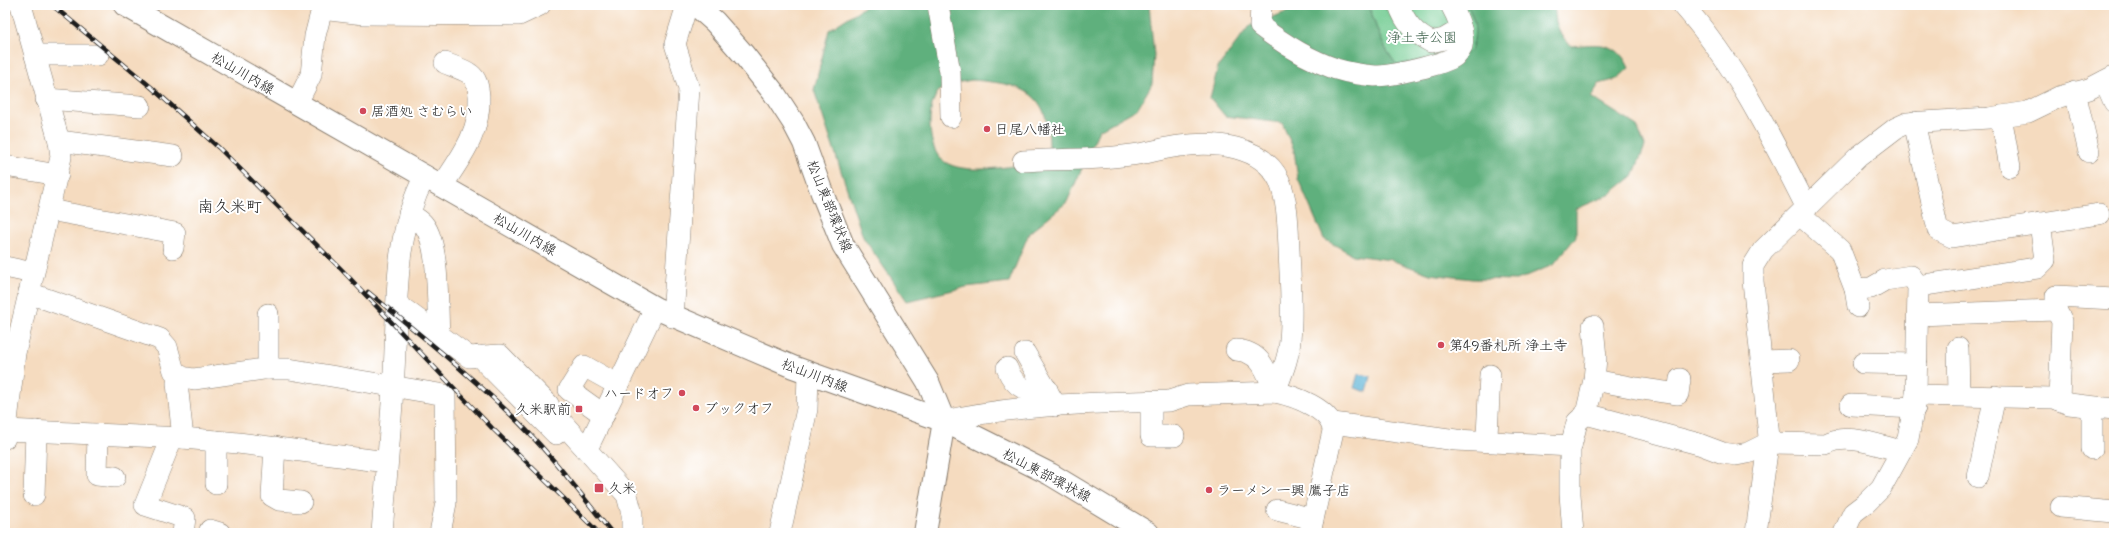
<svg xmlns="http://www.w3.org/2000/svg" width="2119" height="538" viewBox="0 0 2119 538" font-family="Mynerve,'Klee One',sans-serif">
<rect width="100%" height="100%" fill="#fff"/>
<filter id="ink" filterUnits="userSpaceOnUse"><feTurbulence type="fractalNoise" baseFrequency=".025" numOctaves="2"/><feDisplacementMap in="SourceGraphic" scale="8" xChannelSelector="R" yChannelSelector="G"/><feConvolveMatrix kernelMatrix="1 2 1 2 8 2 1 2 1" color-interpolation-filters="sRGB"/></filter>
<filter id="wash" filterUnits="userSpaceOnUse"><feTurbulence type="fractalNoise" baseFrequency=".012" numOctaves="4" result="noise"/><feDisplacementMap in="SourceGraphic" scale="16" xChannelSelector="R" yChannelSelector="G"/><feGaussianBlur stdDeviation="0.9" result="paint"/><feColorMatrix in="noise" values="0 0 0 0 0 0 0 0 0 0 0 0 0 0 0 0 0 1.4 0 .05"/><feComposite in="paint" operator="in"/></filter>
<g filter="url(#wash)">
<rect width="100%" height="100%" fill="#f5dbbf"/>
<!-- green -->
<path fill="#73cc93" stroke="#487458" d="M 1369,5 L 1467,5 C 1476,20 1477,34 1471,51 L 1397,65 C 1382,47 1376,28 1369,5 Z"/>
<!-- forest -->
<g fill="#5eb07d" stroke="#3d664c" fill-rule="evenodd">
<path d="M 867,5 L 1149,5 L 1154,55 L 1152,84 L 1137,109 L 1099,130 L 1067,202 L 1029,233 L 1009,282 L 966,287 L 907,301 L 863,237 L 814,90 L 829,30 ZM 972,80 C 1025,84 1050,92 1049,150 C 1046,154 1041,161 1036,163 C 1032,165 1026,164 1021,165 C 1000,168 958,175 941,159 C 927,146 926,103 940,90 C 949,83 962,82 972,80 Z"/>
<path d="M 1305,5 L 1369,5 C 1376,28 1382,47 1397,65 L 1471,51 C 1477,34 1476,20 1467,5 L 1554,5 L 1556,22 L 1561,35 L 1571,46 C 1598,44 1617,40 1629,68 L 1617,79 L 1599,84 L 1591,97 L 1637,126 L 1645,146 L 1633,176 L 1609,195 L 1576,209 L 1576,237 L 1553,265 L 1517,280 L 1472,279 L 1430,274 L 1391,260 L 1353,255 L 1324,239 L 1298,179 L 1294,150 L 1282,123 L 1225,116 L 1210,98 L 1218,67 L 1249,26 Z"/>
</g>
<!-- water -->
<polygon fill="#57b0d4" stroke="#3a6678" points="1358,374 1371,376 1367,392 1354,388"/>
</g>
<g filter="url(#ink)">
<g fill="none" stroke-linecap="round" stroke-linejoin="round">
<defs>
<g id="minor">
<polyline points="938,5 950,72 951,117"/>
<path d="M 1261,5 L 1260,26 C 1282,43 1310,60 1336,69 C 1349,73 1363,75 1375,76 C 1390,76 1444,65 1455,56 C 1457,54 1461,48 1462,46 C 1465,33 1457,16 1451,5"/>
<path d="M 1399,5 C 1405,23 1415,34 1431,42 L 1444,39 L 1461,29"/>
<path d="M 1683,5 C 1736,65 1771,137 1807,208"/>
<polyline points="321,9 364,14 519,15 540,5"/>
<polyline points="35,55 98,55"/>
<polyline points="2105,81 2114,102"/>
<polyline points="2075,92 2089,152"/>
<polyline points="46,99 140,106"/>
<polyline points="297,103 311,75 315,36 323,5"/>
<polyline points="2001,116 2010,167"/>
<polyline points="1914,122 1938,230 1952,237 2099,214"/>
<polyline points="59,141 173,156"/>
<path d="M 1023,161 C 1063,159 1105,160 1144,153 C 1156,151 1168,147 1180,146 C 1214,141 1262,145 1279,180 C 1288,201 1288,227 1289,249 C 1290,279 1293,310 1290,340 C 1289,358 1281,376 1275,392"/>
<polyline points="5,166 58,175"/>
<path d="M 442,186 C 461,157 481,132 479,96 C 478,88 478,80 470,74 C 464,69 452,66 445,63"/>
<polyline points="49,210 175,233 173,248"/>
<path d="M 409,214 C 414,217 421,220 424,225 C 440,246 437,307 439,335"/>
<polyline points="1800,215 1840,250 1855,289 1858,307"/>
<polyline points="5,267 33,273"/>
<polyline points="1918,286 2037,268 2045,260 2040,223"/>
<polyline points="29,293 160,339 167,347 174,371 182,377 194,379 263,369 289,369 445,395 446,503 440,533"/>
<polyline points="397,304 469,357 500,355 548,404 551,410 627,495 632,514 632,533"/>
<polyline points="2056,310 2062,321 2059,400"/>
<polyline points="268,314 268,369"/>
<polyline points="1918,315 2056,310 2056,296 2114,299"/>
<polyline points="673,317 689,89 675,44 687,5"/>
<polyline points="1958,348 1959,395"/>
<path d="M 1236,350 C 1262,352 1266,371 1275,392"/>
<polyline points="1025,353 1056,406"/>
<polyline points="479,356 556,434"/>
<polyline points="1761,361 1789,360"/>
<polyline points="1863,363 1917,364"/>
<path d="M 1007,368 C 1014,387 1027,394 1047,389"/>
<polyline points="182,377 177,383 183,438"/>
<polyline points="1594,380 1636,388 1678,394 1680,379"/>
<polyline points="1916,395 2053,398 2069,404 2114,409"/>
<polyline points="1151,402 1151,436 1174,436"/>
<polyline points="1851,405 1915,408"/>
<polyline points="2092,408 2092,449"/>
<path d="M 1586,414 L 1699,444 L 1723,453 L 1736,455 L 1748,453 L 1768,443 L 1826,444 C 1847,432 1879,446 1901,451"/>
<polyline points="604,415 569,390 584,366 618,385"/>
<path d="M 944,421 C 1018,404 1093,403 1169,401 L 1188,395 L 1275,392 C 1294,396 1332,409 1333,431 L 1310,533"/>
<polyline points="1333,423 1456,440 1571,446"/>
<polyline points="6,430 183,438 238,443 387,462"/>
<polyline points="98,434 97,475 115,477"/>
<polyline points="5,438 15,353 61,157 59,141 21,5"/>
<polyline points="172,438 145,505 185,518 183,533"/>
<polyline points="216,441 216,484"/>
<polyline points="1483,441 1487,436 1490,375"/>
<polyline points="275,447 272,496 279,500 301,502"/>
<polyline points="587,449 655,308"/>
<polyline points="1978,477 1995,396"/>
<polyline points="34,495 36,431"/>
<polyline points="2061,507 2114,512"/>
<polyline points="1277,510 1313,519"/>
<polyline points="210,530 220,533"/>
<path d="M 382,533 C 386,479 391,426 394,372 C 398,304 392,238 425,176"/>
<polyline points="780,533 807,409 808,373"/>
<polyline points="1573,533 1570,494 1570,450 1577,422 1586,414 1594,380 1596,358 1593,326"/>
<polyline points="1756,533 1769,437 1753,281 1753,266 1763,250 1858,157 1896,128 1907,123 1989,118 2028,112 2059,97 2089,89 2114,76"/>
<polyline points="1844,533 1853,513 1866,503 1881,488 1908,439 1916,395 1918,286 1911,276 1885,280 1871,288 1855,289"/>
</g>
<g id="major">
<polyline points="125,5 655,308 793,367 944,421 1050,474 1148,533"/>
<polyline points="696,5 715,22 744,55 774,93 793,122 804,143 822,193 843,245 928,382 944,421 925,533"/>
</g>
</defs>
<!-- minor casing -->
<use href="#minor" stroke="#887c6e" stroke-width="22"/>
<!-- major casing -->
<use href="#major" stroke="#887c6e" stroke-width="24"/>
<!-- minor -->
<use href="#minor" stroke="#fff" stroke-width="21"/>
<!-- major -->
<use href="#major" stroke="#fff" stroke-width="22"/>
<defs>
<g id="rail">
<polyline points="52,5 151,87 219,148 342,270 492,428 599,533"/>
<path d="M 368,292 C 416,331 464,370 509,413 C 547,449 579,492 612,533"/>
</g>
</defs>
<!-- rail casing -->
<use href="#rail" stroke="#1c1c1c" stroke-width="4.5"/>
<!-- rail -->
<use href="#rail" stroke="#fff" stroke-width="3" stroke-dasharray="9" stroke-linecap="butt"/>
</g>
</g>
<!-- markers -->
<g fill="#d1495b" stroke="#fff" stroke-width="1.5">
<circle cx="363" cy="111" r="4"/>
<circle cx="987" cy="129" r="4"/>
<circle cx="1441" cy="345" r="4"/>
<circle cx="682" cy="393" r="4"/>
<circle cx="696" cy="408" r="4"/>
<rect x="575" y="405" width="8" height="8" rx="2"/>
<rect x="594" y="483" width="10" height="10" rx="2"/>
<circle cx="1209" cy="490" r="4"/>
</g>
<g text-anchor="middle" stroke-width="4" stroke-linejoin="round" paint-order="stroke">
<!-- park labels -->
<g font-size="14" fill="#3f624c" stroke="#fff">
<text x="1422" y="42">浄土寺公園</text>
</g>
<!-- street labels -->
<g font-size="14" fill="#1c1c1c" stroke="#fff">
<text transform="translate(243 73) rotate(30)" y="5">松山川内線</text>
<text transform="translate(830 206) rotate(68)" y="5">松山東部環状線</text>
<text transform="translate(525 234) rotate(30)" y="5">松山川内線</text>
<text transform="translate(815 375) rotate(21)" y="5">松山川内線</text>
<text transform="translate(1047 475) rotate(28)" y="5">松山東部環状線</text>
</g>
<!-- poi labels -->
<g font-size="14" fill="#1c1c1c" stroke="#fff" text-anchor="start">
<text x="371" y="116">居酒処 さむらい</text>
<text x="995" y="134">日尾八幡社</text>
<text x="1449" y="350">第49番札所 浄土寺</text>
<text x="674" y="398" text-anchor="end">ハードオフ</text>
<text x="704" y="413">ブックオフ</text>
<text x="571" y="414" text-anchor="end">久米駅前</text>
<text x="608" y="493">久米</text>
<text x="1217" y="495">ラーメン 一興 鷹子店</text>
</g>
<!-- quarter labels -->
<g font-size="16" fill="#1c1c1c" stroke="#fff">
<text x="230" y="212">南久米町</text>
</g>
</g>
<!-- margin -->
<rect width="2119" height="538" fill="none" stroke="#fff" stroke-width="20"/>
</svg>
